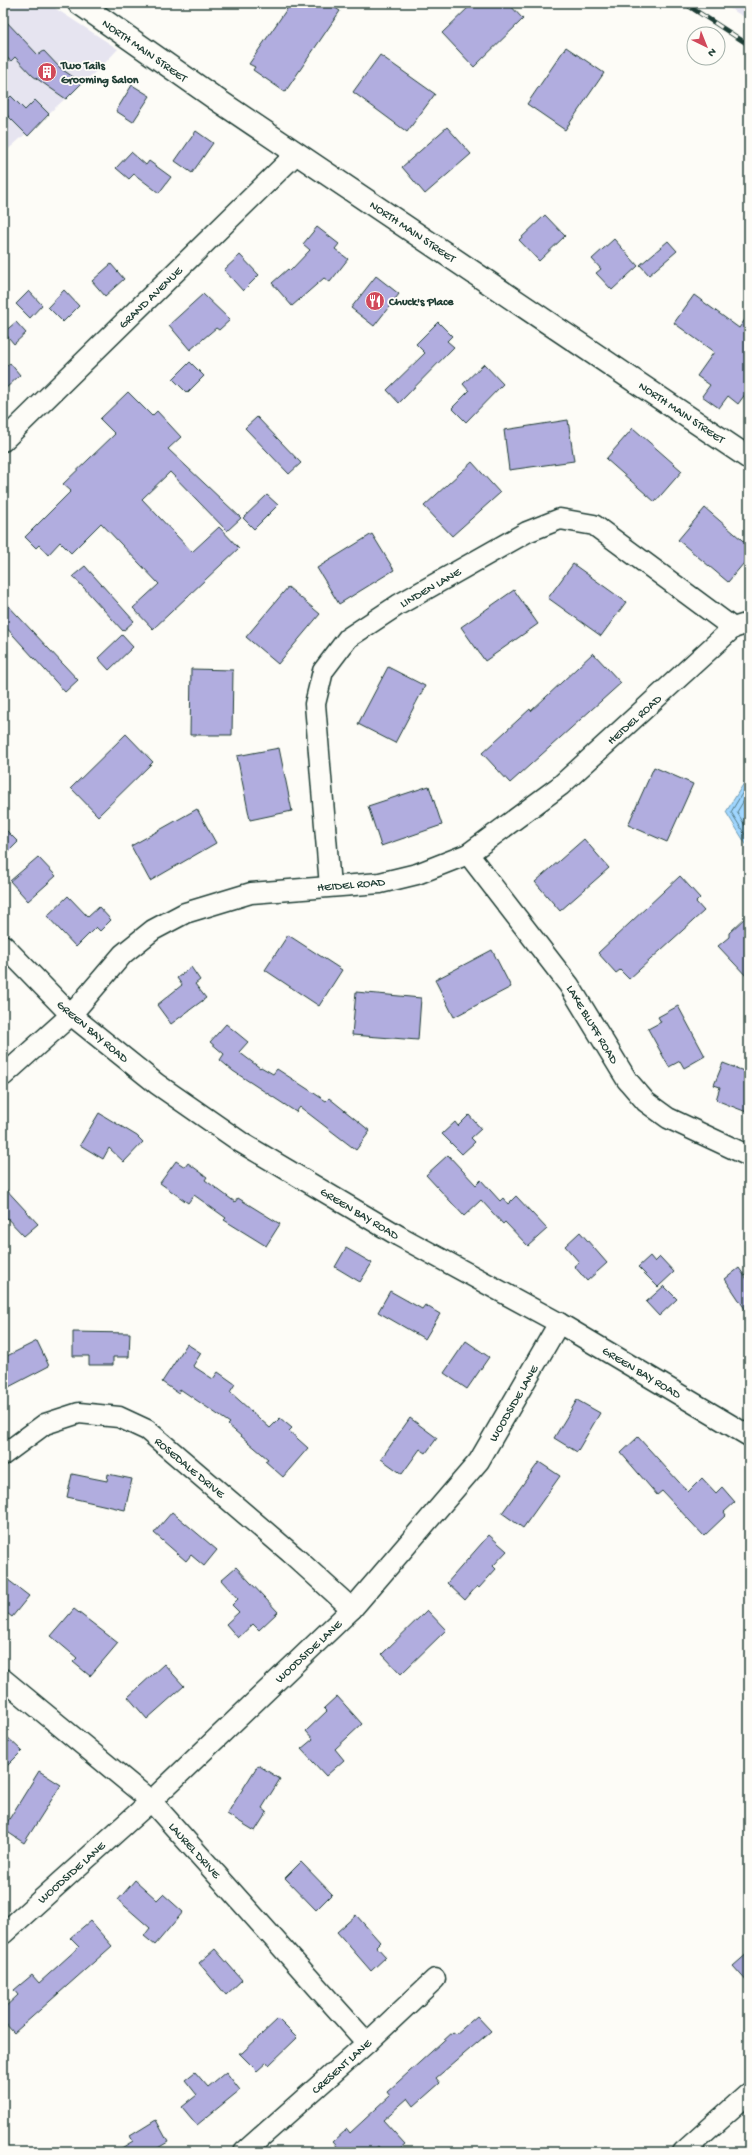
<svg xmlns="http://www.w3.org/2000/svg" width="752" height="2155" viewBox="0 0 752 2155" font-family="'Gochi Hand',sans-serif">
<rect width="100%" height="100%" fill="#fdfcf7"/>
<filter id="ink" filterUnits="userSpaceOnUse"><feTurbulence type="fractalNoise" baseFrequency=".025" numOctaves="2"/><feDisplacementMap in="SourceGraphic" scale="8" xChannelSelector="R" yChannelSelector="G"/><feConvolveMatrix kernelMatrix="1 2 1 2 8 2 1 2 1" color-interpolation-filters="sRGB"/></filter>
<g filter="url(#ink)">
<!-- built -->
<g fill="#e6e4f0">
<polygon points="3,3 47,3 118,49 102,66 3,154"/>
<polygon points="721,3 749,3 749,20"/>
</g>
<!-- water -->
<polygon fill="#a0d6ff" stroke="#6c99ae" points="749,775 749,849 726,812"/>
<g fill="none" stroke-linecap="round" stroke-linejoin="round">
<!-- shore -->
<g stroke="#537a85" stroke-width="1">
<polyline points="749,782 731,812 749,841"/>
<polyline points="749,792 737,812 749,832"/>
</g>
</g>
<!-- building -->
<g fill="#b1addf" stroke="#1f3d34">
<polygon points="291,3 328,3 340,11 285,92 253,70 255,67 249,64"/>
<polygon points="473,3 508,3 523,19 474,67 442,33"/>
<polygon points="3,18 38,55 44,51 60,68 82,83 66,99 33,76 15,57 11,61 3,55"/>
<polygon points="566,47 604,73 565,130 527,104"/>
<polygon points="380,55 435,94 407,132 353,92"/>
<polygon points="132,85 150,96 133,122 116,111"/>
<polygon points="11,96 25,110 35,100 49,114 28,136 3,111 3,104"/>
<polygon points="447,127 471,154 425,194 402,167"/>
<polygon points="196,131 213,143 192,173 175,161"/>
<polygon points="131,152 146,165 149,161 171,177 159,193 134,174 129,179 116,168"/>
<polygon points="545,215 565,236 539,261 519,240"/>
<polygon points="317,227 339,244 335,249 348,259 330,282 324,278 292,306 272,283 288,269 290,271 310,250 303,244"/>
<polygon points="614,239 638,266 612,290 596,273 601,269 592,259"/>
<polygon points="668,241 677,251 649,275 640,265"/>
<polygon points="240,255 259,275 243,291 224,270"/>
<polygon points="111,264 124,279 105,296 92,281"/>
<polygon points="376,276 399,294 374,326 351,308"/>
<polygon points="64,290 79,306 63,322 48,307"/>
<polygon points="29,291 42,305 30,318 16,304"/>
<polygon points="203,294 230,320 219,330 216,328 190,350 169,325"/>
<polygon points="694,295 739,328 749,314 749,389 738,404 728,396 719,408 702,396 710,385 697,376 714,352 674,323"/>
<polygon points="16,322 26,333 14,344 4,332"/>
<polygon points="438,322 452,336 447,341 454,347 399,403 387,390 425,353 416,344"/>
<polygon points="190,362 204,376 187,393 173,379"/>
<polygon points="10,363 20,375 3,391 3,369"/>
<polygon points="484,364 503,384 466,422 452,408 469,391 463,384"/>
<polygon points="128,392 152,416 157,411 181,437 168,449 241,518 227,531 170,472 142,499 192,552 219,527 239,548 153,629 133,608 159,584 101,523 71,553 60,542 48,555 39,545 36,548 25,537 71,491 63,484 115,434 100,419"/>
<polygon points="257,417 301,463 289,474 245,428"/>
<polygon points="568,420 574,461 509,470 504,430"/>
<polygon points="633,428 682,471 655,502 606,459"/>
<polygon points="472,462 500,493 452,536 424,506"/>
<polygon points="267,495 278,505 254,529 243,518"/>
<polygon points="705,508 749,546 749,557 728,582 678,540"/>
<polygon points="372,534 394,570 339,604 317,568"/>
<polygon points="573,564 626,602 601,636 548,598"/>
<polygon points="85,566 134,621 123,631 73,576"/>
<polygon points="288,587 320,614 278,664 246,637"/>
<polygon points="514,590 538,624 485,661 461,627"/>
<polygon points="3,600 78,680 65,692 3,624"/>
<polygon points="122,635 133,647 109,670 98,658"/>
<polygon points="593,653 621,683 510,783 482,753 530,709 531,711"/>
<polygon points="388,667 425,686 395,743 358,724"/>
<polygon points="191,669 233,670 232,735 190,735"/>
<polygon points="126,734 153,762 98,816 71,788"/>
<polygon points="279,748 292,811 250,820 237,756"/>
<polygon points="654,767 693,784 667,842 628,825"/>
<polygon points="429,786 442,825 381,846 368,806"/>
<polygon points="197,809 216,843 150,881 131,846"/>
<polygon points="3,827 18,842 3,857"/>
<polygon points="584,839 609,868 560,911 535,882"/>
<polygon points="38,857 56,876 28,901 10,881"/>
<polygon points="680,876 700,898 696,902 704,911 629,979 620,970 616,973 598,953"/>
<polygon points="68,896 88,917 99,907 111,920 100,931 96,927 76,947 47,916"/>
<polygon points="749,914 749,979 718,946 729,937 729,933"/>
<polygon points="288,935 342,970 319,1006 265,970"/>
<polygon points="492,950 511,987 454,1017 435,980"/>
<polygon points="191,967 200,980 195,984 206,998 171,1024 157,1005 182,985 177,978"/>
<polygon points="356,992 421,998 418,1040 352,1035"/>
<polygon points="678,1006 705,1056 684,1068 680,1061 669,1067 648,1029 661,1022 658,1017"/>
<polygon points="226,1024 248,1042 239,1052 260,1068 261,1067 273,1074 277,1069 326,1101 329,1098 370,1131 356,1150 300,1107 296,1112 233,1071 220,1060 224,1054 210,1042"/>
<polygon points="723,1063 749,1073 749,1113 716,1100 720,1087 714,1085"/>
<polygon points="99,1113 137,1136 143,1142 124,1162 109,1148 103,1159 80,1145"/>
<polygon points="469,1115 481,1129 471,1138 475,1142 462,1154 442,1134 455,1122 458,1126"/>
<polygon points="448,1155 476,1185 481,1180 500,1201 503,1198 508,1204 516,1196 547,1229 528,1246 505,1222 503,1224 481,1200 464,1216 426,1175"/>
<polygon points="176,1161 185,1167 188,1163 207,1177 205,1180 235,1202 238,1198 280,1224 266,1246 224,1220 226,1218 194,1195 188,1203 160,1183"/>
<polygon points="3,1186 38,1224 24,1236 3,1214"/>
<polygon points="580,1232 607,1263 587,1281 574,1266 579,1262 565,1246"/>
<polygon points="346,1248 372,1263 360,1282 335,1267"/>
<polygon points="650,1256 655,1262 660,1257 674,1272 658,1287 638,1267"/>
<polygon points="739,1268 749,1282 749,1315 725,1279"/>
<polygon points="664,1286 677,1299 659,1316 646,1302"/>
<polygon points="390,1291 422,1309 425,1305 440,1314 425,1339 378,1312"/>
<polygon points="73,1332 130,1333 129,1357 113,1357 113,1365 89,1365 89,1356 73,1356"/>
<polygon points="37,1341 49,1366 3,1390 3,1358"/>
<polygon points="466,1341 489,1357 467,1389 444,1373"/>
<polygon points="187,1344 201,1353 193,1366 213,1379 218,1372 235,1384 230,1392 270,1428 280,1418 292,1428 289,1431 308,1448 283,1477 265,1461 268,1459 228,1425 230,1423 180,1389 178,1393 162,1382"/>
<polygon points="577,1400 600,1413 577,1452 554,1438"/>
<polygon points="410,1418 437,1438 426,1453 420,1449 402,1474 381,1459"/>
<polygon points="638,1437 688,1492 702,1478 716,1493 722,1487 735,1502 724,1512 726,1515 704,1536 662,1491 657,1495 621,1453"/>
<polygon points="539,1462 560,1476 523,1528 502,1513"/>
<polygon points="72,1474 107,1481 108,1474 132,1479 125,1510 67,1497"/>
<polygon points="172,1512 217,1550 204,1566 191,1555 186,1561 154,1533"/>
<polygon points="489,1535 507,1551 493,1566 496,1569 479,1588 477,1586 465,1600 447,1583"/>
<polygon points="236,1567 278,1612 259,1630 253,1624 238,1638 226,1624 239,1612 232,1605 238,1599 221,1580"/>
<polygon points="3,1576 29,1596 12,1617 3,1610"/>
<polygon points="74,1609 118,1643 90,1676 73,1662 77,1658 51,1636"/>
<polygon points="427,1610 446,1630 401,1674 382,1654"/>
<polygon points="164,1664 184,1686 147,1719 128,1697"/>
<polygon points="337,1696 362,1724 335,1749 344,1760 326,1776 301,1749 313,1739 306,1731 327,1711 324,1708"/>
<polygon points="3,1733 22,1751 3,1770"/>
<polygon points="258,1765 280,1779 262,1808 267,1812 255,1831 227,1814"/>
<polygon points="39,1771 61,1785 24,1843 3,1829"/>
<polygon points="301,1862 332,1894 316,1910 285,1878"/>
<polygon points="135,1880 157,1900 163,1894 183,1912 155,1945 144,1936 150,1928 118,1900"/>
<polygon points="356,1915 380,1942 376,1946 386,1957 371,1971 337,1932"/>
<polygon points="90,1921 112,1946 14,2033 3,2021 3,2009 18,1995 14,1990 32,1975 39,1983 79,1947 70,1938"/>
<polygon points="215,1949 242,1980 226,1995 199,1963"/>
<polygon points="749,1952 749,1984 733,1966"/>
<polygon points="477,2016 491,2031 436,2078 440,2083 414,2106 408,2098 383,2120 405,2144 396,2152 384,2152 378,2146 371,2152 342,2152 333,2142 347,2129 350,2133 390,2096 387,2092 453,2032 456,2034"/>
<polygon points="278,2019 297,2038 269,2065 267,2062 257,2071 239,2053 242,2053"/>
<polygon points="195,2072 208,2087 226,2072 240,2090 197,2125 182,2107 197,2095 185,2080"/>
<polygon points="156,2120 168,2142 151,2152 115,2152 133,2141 130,2136"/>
</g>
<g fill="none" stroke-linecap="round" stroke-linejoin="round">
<defs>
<g id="minor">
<polyline points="3,441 297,153"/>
<polyline points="468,854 569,985 627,1080 646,1102 668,1118 749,1156"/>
<polyline points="330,886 315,704 323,671 348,638 398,605 527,532 560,519 594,525 733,628"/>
<polyline points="3,945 71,1015 157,1084 242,1143 399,1236 559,1323 749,1436"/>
<polyline points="3,1076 71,1015 123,954 153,930 185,913 251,893 380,883 417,874 468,854 560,786 733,628 749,623"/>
<polyline points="3,1455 45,1424 79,1413 119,1417 147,1430 294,1556 352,1609"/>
<polyline points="3,1679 151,1801 367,2043"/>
<polyline points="3,1934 151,1801 352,1609 479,1461 559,1323"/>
<polyline points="244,2152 367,2043 435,1979"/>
<polyline points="683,2152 749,2093"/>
</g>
<polyline id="major" points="79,3 216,99 749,458"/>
</defs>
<!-- minor casing -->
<use href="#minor" stroke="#1f3d34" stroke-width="23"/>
<!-- major casing -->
<use href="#major" stroke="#1f3d34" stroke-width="25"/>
<!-- minor -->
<use href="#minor" stroke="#fdfcf7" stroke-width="20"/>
<!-- major -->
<use href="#major" stroke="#fdfcf7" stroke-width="22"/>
<defs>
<polyline id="rail" points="684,3 749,45"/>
</defs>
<!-- rail casing -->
<use href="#rail" stroke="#1f3d34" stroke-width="4.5"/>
<!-- rail -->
<use href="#rail" stroke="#fdfcf7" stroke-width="3" stroke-dasharray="9" stroke-linecap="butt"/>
</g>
</g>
<!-- icons -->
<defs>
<symbol id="building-disc" viewBox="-11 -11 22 22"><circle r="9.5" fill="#d1495b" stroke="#fdfcf7"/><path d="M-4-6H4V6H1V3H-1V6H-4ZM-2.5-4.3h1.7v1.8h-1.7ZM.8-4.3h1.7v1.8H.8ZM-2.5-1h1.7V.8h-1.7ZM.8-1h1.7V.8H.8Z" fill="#fff"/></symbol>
<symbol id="restaurant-disc" viewBox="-11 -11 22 22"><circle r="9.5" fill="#d1495b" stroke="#fdfcf7"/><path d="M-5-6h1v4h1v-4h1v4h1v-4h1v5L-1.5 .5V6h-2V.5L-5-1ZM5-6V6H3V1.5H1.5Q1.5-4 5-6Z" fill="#fff"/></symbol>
</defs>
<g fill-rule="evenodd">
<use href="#building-disc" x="36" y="61" width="22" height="22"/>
<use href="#restaurant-disc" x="364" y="290" width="22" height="22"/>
</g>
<g text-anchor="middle" stroke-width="3.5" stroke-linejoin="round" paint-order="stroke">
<!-- street labels -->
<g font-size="12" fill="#1f3d34" stroke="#fdfcf7">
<text transform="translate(145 50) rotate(35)" y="4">NORTH MAIN STREET</text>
<text transform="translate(413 231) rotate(34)" y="4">NORTH MAIN STREET</text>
<text transform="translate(150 297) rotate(-44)" y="4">GRAND AVENUE</text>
<text transform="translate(682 412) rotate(34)" y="4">NORTH MAIN STREET</text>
<text transform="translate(430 587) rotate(-30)" y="4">LINDEN LANE</text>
<text transform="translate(634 719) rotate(-42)" y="4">HEIDEL ROAD</text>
<text transform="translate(351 884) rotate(-5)" y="4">HEIDEL ROAD</text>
<text transform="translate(593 1024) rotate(59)" y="4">LAKE BLUFF ROAD</text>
<text transform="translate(93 1031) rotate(40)" y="4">GREEN BAY ROAD</text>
<text transform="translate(360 1213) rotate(31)" y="4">GREEN BAY ROAD</text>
<text transform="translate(642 1372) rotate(31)" y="4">GREEN BAY ROAD</text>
<text transform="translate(513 1403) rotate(-60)" y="4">WOODSIDE LANE</text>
<text transform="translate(190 1467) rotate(40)" y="4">ROSEDALE DRIVE</text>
<text transform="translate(308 1651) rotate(-43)" y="4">WOODSIDE LANE</text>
<text transform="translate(195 1850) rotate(48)" y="4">LAUREL DRIVE</text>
<text transform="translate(71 1872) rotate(-42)" y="4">WOODSIDE LANE</text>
<text transform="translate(341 2066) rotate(-42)" y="4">CRESENT LANE</text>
</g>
<!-- poi labels -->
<g font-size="12" font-weight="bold" fill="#1f3d34" stroke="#fdfcf7" text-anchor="start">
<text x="61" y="69">Two Tails<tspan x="61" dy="14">Grooming Salon</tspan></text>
<text x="389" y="305">Chuck's Place</text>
</g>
</g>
<!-- margin -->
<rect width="752" height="2155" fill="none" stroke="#fdfcf7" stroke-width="16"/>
<rect x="8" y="8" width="736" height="2139" fill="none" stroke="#1f3d34" stroke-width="1.5" filter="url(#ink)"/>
<!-- north arrow -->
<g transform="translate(706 46) rotate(137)"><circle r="19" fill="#fdfcf7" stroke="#a4b0a9"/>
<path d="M0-3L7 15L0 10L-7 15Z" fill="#d1495b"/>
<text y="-6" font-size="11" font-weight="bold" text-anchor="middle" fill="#1f3d34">N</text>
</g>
</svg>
